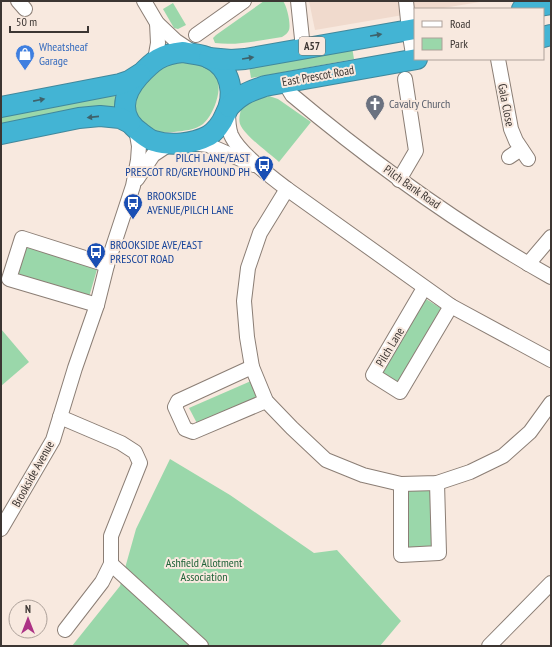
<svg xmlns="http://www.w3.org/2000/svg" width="552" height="647" viewBox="0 0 552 647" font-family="'PT Sans Narrow',sans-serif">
<rect width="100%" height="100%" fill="#f8e9df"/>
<!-- built -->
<polygon fill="#f0dacd" points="309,1 486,1 437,9 415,9 415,13 315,30"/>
<!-- green -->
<g fill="#9ad7aa">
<path d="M 264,1 L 283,1 C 287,6 291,24 289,30 C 288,33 285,35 282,37 C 260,40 238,46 215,43 L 213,38 L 216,35 Z"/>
<polygon points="173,3 186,25 178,29 174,28 163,9"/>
<polygon points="352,47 354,59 251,78 249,66"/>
<path d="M 175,61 C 186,63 201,63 211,70 C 227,80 215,114 203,124 C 195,130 183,131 174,132 C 164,133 156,133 148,127 C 135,117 131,103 139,89 C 141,85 147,82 151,79 C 158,71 165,65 175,61 Z"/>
<polygon points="116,91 115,108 1,129 1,114"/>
<path d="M 266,95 L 278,99 L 311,122 L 279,162 C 269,153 244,135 240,124 C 238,118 241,111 242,105 Z"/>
<polygon points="26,244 98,266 89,297 17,276"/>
<polygon points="426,299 442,309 398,384 381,374"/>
<polygon points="1,329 29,362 1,386"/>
<polygon points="251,381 259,400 200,429 189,408"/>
<polygon points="170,459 230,495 314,553 337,550 401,621 380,646 72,646 120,586 136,529"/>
<polygon points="431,489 433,548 407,549 406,490"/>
</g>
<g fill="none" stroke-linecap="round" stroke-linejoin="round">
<defs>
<g id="minor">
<polyline points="18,1 25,9"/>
<polyline points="144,1 157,23 176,41 194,53"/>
<polyline points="298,1 303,48"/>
<polyline points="406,1 409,30 414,60"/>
<polyline points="196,35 244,1"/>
<polyline points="498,59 511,129 516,141 528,159"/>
<polyline points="155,60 158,43 157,23"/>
<path d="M 286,82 L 289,90 L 292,95 C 373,163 459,225 551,277"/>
<path d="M 228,110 C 228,118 228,127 231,135 C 239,153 271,177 287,189 L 451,306 L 551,360"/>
<polyline points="191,143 208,145 254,165"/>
<polyline points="509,157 521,149"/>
<polyline points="137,179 153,155 171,143"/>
<polyline points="399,180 416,151 405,79"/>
<polyline points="287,189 260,233 248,268 244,301 247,337 252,367 266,401 292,428 326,460 363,475 401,484 437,483 470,472 503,456 530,432 551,403"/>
<polyline points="528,264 551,237"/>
<polyline points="424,288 373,375 400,392 451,306"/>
<polyline points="97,305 9,279 22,238 107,265"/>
<polyline points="252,367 178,401 175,407 185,429 193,432 266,401"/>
<polyline points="60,417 121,443 135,452 140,463 111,536 111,564 102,582 65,630"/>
<polyline points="401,484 401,555 439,553 437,483"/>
<polyline points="1,529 53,440 75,368 97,305 107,265 133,186 138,160 139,146 136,129"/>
<polyline points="111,564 201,646"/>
<polyline points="489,646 551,583"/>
</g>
<g id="highway">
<polyline points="522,9 551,4"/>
<polyline points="543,37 551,35"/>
<path d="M 183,52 C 191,54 202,54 209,58 C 231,68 236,95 225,115 C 222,123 215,132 208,136 C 193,144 170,146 154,141 C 150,140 145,136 141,133 C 118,117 122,95 139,76 C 153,61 161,54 183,52 Z"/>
<polyline points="209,58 231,60 245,59 415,29"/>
<polyline points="1,107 120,84 129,81 140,74"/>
<path d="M 229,107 C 241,94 248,92 265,86 L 417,59"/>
<polyline points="1,134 79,118 100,116 120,118 130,123"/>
</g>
</defs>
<!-- minor casing -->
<use href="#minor" stroke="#8b7e75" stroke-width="16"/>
<!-- highway casing -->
<use href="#highway" stroke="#41889c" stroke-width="22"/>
<!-- minor -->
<use href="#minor" stroke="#fff" stroke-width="14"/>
<!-- highway -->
<use href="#highway" stroke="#43b4d4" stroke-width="20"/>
</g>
<!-- one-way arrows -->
<defs><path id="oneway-solid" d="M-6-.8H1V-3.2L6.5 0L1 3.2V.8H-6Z"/></defs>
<g fill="#3e626b">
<use href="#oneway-solid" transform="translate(376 35) rotate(-9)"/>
<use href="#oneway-solid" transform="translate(248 58) rotate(-9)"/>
<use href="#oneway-solid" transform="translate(39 100) rotate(-11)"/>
<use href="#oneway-solid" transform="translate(93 117) rotate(174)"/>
</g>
<!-- icons -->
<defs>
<symbol id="shop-pin" viewBox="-11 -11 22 30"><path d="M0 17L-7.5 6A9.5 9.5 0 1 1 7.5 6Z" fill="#3f7fe0" stroke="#f8e9df"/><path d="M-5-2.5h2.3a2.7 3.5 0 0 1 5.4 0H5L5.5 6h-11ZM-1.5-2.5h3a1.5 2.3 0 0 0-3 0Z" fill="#fff"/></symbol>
<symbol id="church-pin" viewBox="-11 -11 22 30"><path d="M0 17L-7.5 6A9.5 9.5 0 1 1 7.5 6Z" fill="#6b7280" stroke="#f8e9df"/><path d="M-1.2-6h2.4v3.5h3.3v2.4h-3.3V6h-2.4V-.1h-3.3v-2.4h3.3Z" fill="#fff"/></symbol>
<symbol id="bus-pin" viewBox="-11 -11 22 30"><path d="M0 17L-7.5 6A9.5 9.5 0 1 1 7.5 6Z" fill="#1a4fb4" stroke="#f8e9df"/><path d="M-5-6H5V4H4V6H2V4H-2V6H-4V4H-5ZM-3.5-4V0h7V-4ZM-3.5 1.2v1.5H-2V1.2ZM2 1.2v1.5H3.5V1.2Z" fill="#fff"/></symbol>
</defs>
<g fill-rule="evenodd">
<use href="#shop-pin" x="14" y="43" width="22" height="30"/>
<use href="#church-pin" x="364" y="93" width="22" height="30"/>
<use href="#bus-pin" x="253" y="154" width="22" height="30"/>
<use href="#bus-pin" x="122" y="192" width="22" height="30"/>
<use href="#bus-pin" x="85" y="241" width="22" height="30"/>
</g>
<g text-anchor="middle" stroke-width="4" stroke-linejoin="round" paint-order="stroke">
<!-- shield labels -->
<rect fill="#f8e9df" stroke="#746c67" stroke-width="1" x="299" y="37" width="26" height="18" rx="3"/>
<g font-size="11" font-weight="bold" fill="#3c3633">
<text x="312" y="50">A57</text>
</g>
<!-- shop labels -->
<g font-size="12" fill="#366cbe" stroke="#f8e9df" text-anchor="start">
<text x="39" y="51">Wheatsheaf<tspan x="39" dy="14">Garage</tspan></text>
</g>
<!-- street labels -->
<g font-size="12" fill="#3c3633" stroke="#f8e9df">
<text transform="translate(318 76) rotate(-10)" y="4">East Prescot Road</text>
<text transform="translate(506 105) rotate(79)" y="4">Gala Close</text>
<text transform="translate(412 187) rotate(35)" y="4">Pilch Bank Road</text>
<text transform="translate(390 347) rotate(-59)" y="4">Pilch Lane</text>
<text transform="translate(33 474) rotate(-61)" y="4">Brookside Avenue</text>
</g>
<!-- worship labels -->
<g font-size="12" fill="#5b616d" stroke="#f8e9df" text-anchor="start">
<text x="389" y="108">Cavalry Church</text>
</g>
<!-- transit labels -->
<g font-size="12" fill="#164399" stroke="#f8e9df" text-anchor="start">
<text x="250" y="162" text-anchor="end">PILCH LANE/EAST<tspan x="250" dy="14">PRESCOT RD/GREYHOUND PH</tspan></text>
<text x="147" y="200">BROOKSIDE<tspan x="147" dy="14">AVENUE/PILCH LANE</tspan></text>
<text x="110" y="249">BROOKSIDE AVE/EAST<tspan x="110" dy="14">PRESCOT ROAD</tspan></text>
</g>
<!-- park labels -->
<g font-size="12" fill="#1f6238" stroke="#f8e9df">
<text x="204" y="567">Ashfield Allotment<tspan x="204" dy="14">Association</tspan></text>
</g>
</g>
<!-- border -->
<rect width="552" height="647" fill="none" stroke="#3c3633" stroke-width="4"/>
<!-- legend -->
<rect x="414" y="8" width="130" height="52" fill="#f8e9df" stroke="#ada19a"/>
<rect x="422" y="21" width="20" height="6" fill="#ffffff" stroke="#ada19a"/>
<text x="450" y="28" font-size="12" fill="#3c3633">Road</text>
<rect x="422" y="38" width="20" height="12" fill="#9ad7aa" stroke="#ada19a"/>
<text x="450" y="48" font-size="12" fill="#3c3633">Park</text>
<!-- north arrow -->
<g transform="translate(28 619)"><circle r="19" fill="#f8e9df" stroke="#ada19a"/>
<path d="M0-3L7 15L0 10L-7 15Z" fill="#ac3285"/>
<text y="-6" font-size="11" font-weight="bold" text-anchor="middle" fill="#3c3633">N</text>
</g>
<!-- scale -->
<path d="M10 26v6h78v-6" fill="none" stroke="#3c3633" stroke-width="2"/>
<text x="16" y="26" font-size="12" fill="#3c3633" stroke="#f8e9df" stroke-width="3" paint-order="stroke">50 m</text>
</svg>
